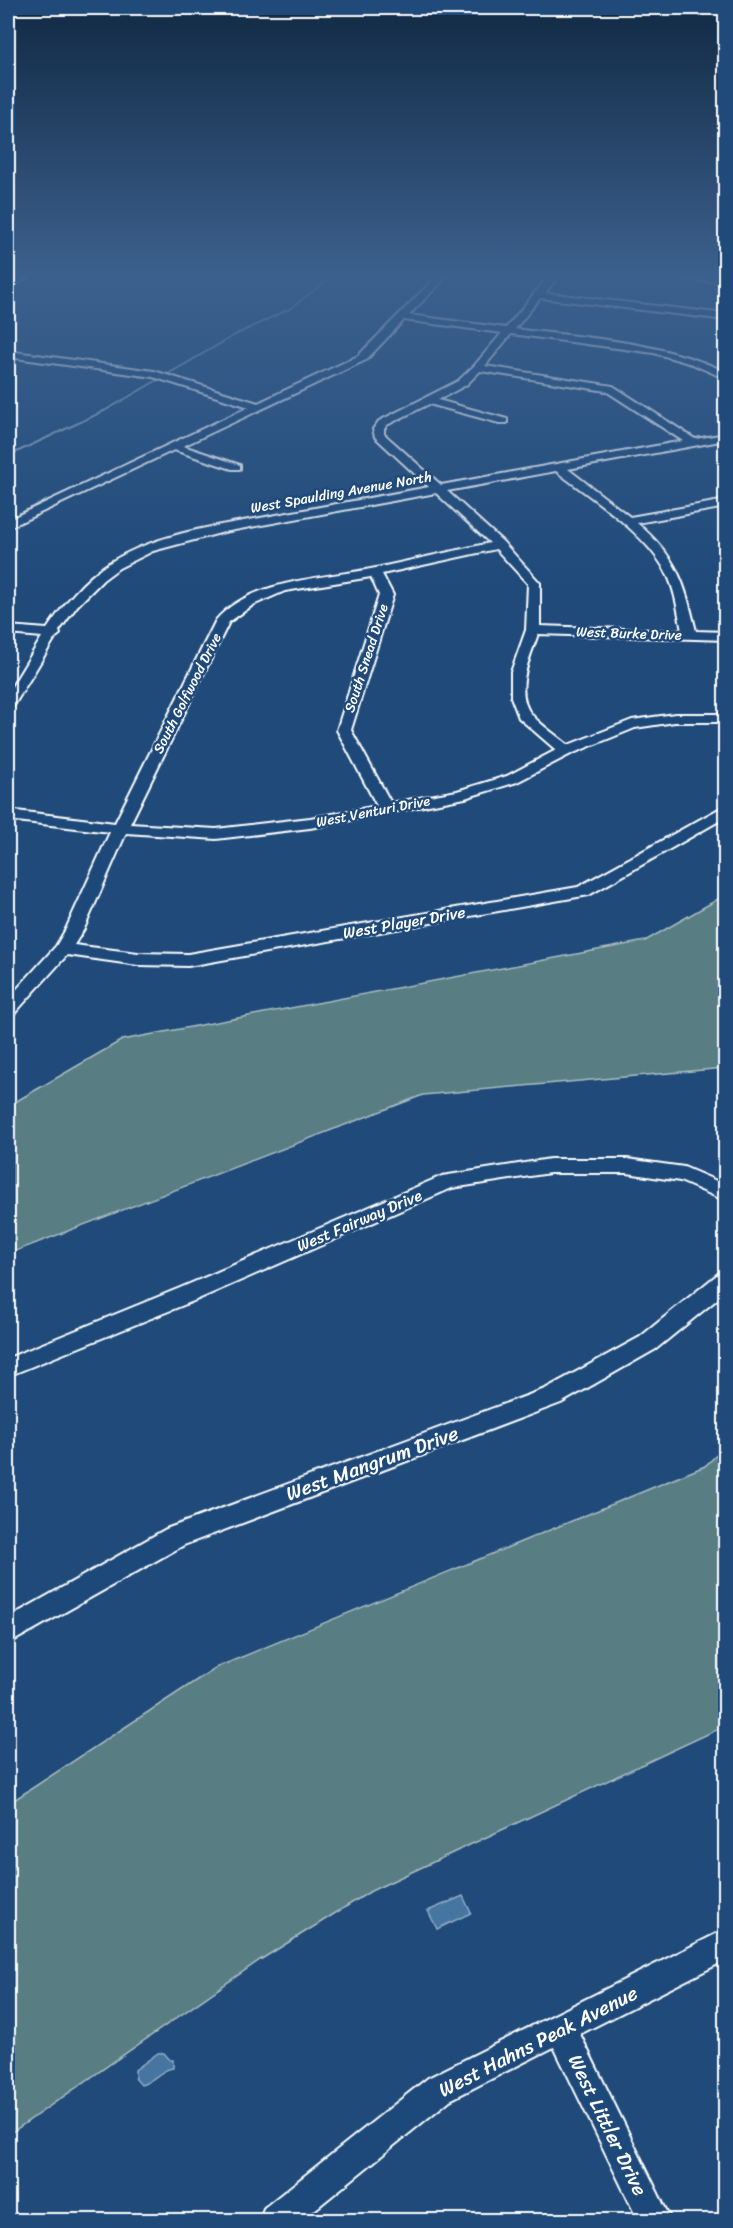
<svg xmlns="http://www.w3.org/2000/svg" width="733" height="2228" viewBox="0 0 733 2228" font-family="Sriracha,sans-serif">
<rect width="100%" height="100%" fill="#1f4a7a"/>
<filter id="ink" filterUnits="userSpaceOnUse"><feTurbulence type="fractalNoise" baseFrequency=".0167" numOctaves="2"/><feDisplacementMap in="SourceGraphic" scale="12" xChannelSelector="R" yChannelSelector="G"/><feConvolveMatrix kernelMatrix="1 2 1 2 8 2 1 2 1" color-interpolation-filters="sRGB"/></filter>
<g filter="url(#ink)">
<!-- green -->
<g fill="#597e84" stroke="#acbec2" stroke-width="1.5">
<polygon points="725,895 725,1068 423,1095 8,1254 8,1106 122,1040 645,941"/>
<polygon points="725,1447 725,1726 371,1891 260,1960 8,2135 8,1804 215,1668 705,1466"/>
</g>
<!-- water -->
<g fill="#4674a2" stroke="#90acc7" stroke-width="1.5">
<polygon points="463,1896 471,1913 437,1929 428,1911"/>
<path d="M 158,2053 L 164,2053 L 170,2060 L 173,2060 L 173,2068 C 161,2069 153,2082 141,2085 L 135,2078 L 135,2070 Z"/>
</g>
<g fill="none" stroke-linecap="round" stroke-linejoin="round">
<!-- stream -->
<polyline stroke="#90acc7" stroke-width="2" points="8,456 106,410 235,335 291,308 334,275 333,272"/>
<defs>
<g id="minor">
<polygon points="24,272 35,272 8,289 8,282"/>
<path d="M 441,272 L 451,272 L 409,315 L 506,328 L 552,272 L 562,272 L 545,293 L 726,314 L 726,320 L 540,298 L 515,329 C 587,338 660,341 726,372 L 726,379 L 692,364 L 654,353 L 511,334 L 485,366 L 613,386 L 695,439 L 726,434 L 726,440 L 568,469 L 630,517 L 726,500 L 726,507 L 637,523 C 677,557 684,581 696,631 L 726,632 L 726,640 L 538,634 C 530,657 513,693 532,715 C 542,726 556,735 568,745 L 632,720 L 675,714 L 726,714 L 726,722 L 675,722 L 635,728 L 571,754 L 517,782 L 465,798 L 310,828 L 216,839 L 126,833 L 84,929 L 74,945 L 138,953 L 188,954 L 578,887 L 726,805 L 726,817 L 589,895 L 188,966 L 138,965 L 67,955 L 14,1014 L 8,1016 L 8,999 L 56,946 L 66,929 L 110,832 L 8,820 L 8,810 L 115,823 L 216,620 C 251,579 328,578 376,568 C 414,560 452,551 490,543 L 436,493 L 224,532 L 153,551 L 119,568 L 103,580 L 77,606 L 59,631 L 60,634 L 55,638 L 13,707 L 8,708 L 8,693 L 42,637 L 8,634 L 8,626 L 47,629 C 64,604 83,580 109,563 C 157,533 217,526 271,516 C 324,506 377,497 429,487 L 375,437 L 373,429 L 379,421 L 458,381 L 474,366 L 502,333 L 404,320 L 366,360 L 183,446 L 240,465 L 240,469 L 232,469 L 174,450 L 8,528 L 8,520 L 249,407 L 153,377 L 8,357 L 8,351 L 154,371 L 258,403 L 358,356 ZM 480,371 L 606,391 L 683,441 L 441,485 L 384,434 L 384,429 L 387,425 L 429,404 L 499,423 L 507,423 L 507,419 L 438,400 L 466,385 ZM 556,471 C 591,498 645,532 666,572 C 675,589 678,611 682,631 L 540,626 L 540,583 L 503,542 L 447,491 ZM 496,549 L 528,584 L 526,630 L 511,672 L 511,697 L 519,718 L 556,750 L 507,776 L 457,791 L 391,803 L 351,730 L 393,595 L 382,574 ZM 371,577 L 379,595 L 337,730 L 377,806 L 310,818 L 216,829 L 130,824 L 229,622 L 253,605 L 285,591 Z"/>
<polygon points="646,272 675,272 726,277 726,283 651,275"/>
<polygon points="550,1159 627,1159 684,1167 726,1185 726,1201 680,1181 627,1173 550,1173 452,1188 196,1300 8,1376 8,1358 180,1288 442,1176"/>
<polygon points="726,1272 726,1292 656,1349 561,1403 184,1545 17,1639 8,1643 8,1618 166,1529 545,1389 640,1337 718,1274"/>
<polygon points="726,1929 726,1960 580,2034 671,2220 638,2220 554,2047 450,2100 302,2220 260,2220 264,2208 428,2078"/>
</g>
</defs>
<!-- minor casing -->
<use href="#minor" stroke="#fff" stroke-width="4"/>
<!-- minor -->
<use href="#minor" fill="#1f4a7a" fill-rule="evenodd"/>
</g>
</g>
<!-- sky -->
<linearGradient id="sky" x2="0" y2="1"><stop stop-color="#112943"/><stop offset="0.47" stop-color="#3c608d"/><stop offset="1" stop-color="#3c608d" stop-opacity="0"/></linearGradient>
<rect width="733" height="584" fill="url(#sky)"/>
<g text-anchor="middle" stroke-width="5" stroke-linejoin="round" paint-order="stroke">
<!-- far-street labels -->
<g font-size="14" fill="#fff" stroke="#1f4a7a">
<text transform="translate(341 492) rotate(-10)" y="5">West Spaulding Avenue North</text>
<text transform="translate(629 633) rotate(2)" y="5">West Burke Drive</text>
<text transform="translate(366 658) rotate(-72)" y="5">South Snead Drive</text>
<text transform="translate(187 693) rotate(-63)" y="5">South Golfwood Drive</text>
<text transform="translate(373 811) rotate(-11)" y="5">West Venturi Drive</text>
</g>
<!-- street labels -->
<g font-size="16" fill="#fff" stroke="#1f4a7a">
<text transform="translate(404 922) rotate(-10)" y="6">West Player Drive</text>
<text transform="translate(359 1220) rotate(-23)" y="6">West Fairway Drive</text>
</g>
<!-- near-street labels -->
<g font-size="20" fill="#fff" stroke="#1f4a7a">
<text transform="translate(372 1463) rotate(-20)" y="7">West Mangrum Drive</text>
<text transform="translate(538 2041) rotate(-27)" y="7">West Hahns Peak Avenue</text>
<text transform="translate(608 2125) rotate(64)" y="7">West Littler Drive</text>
</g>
</g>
<!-- margin -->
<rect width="733" height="2228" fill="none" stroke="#1f4a7a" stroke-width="30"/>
<rect x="15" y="15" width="703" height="2198" fill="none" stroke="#fff" stroke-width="2" filter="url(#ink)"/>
</svg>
